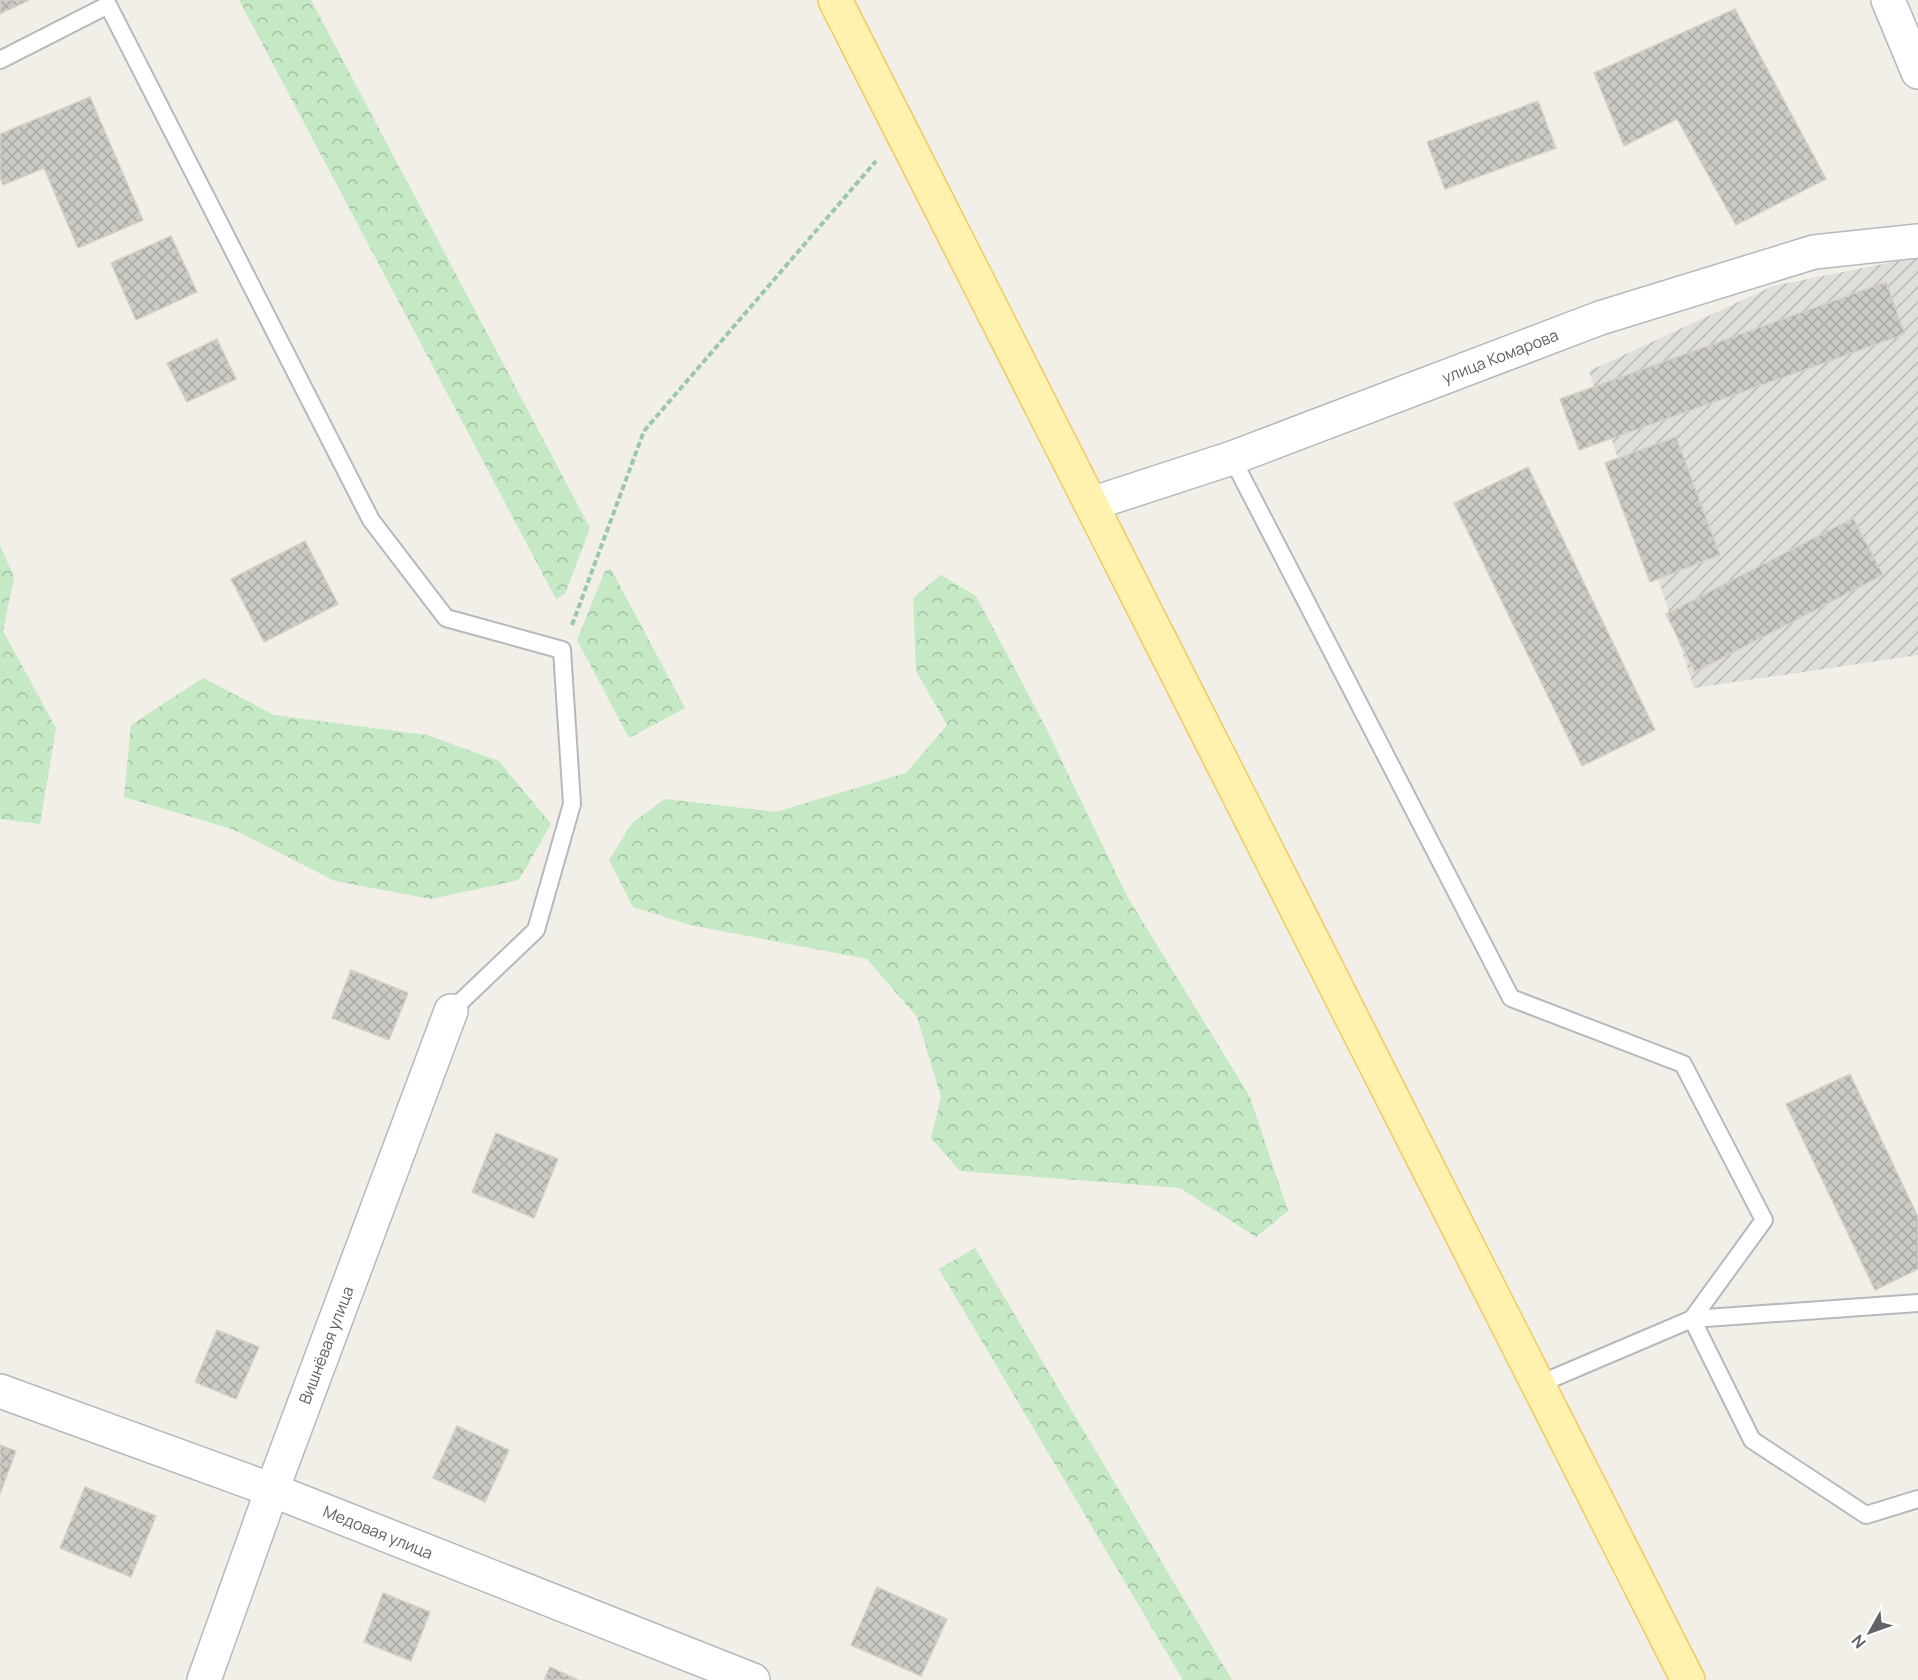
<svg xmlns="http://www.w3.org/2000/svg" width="1918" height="1680" viewBox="0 0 1918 1680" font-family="Manrope,sans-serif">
<defs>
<pattern id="industrial-furrows" width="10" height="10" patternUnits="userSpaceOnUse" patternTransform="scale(1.5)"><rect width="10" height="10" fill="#e0deda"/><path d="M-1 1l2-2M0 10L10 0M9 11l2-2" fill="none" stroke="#b9b8b5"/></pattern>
<pattern id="forest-crowns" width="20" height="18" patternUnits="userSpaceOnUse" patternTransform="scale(1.5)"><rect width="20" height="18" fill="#c5e8c5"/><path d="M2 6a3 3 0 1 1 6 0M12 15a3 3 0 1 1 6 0" fill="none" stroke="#a3c0a4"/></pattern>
<pattern id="building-cross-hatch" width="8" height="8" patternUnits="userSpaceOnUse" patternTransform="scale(1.5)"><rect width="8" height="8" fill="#cccac5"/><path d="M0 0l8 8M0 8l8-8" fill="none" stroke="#a9a8a4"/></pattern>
</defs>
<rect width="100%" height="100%" fill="#f1efe8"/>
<!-- industrial -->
<polygon fill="url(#industrial-furrows)" points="1918,257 1918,655 1694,688 1589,371 1773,286"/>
<!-- forest -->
<g fill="url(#forest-crowns)">
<polygon points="239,0 311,0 590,528 565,594 556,599"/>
<polygon points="0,545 14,577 3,631 56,728 40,824 0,819"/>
<polygon points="611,569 685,708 629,738 577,640 605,571"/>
<polygon points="941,575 976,596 1044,724 1127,896 1250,1097 1288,1211 1256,1237 1180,1188 960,1171 931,1138 941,1097 917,1017 867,959 690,925 633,907 609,860 632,823 665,799 776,812 906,773 947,725 916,671 913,598"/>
<polygon points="203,678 274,715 427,735 499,761 551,824 519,880 431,899 335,881 232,829 124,797 131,725"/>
<polygon points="975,1248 1232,1680 1183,1680 939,1269"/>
</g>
<!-- building -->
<g fill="url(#building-cross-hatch)" stroke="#d6d1c6" stroke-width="1.5">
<polygon points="0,0 29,0 0,14"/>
<polygon points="1735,9 1826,179 1736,225 1677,119 1624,146 1594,73"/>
<polygon points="90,97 143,220 78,248 44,168 3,185 0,177 0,134"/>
<polygon points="1538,101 1556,148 1445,189 1427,142"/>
<polygon points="171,236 197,292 136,320 111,263"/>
<polygon points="1886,282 1905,334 1579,450 1560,399"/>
<polygon points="217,339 236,379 187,402 167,363"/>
<polygon points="1676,437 1720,555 1650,582 1605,463"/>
<polygon points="1528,467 1655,730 1582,766 1454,503"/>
<polygon points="1853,518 1883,575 1695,672 1666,614"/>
<polygon points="305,541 338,604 264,642 231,579"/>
<polygon points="351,970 408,993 389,1040 332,1018"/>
<polygon points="1850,1074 1918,1217 1918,1269 1875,1290 1786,1104"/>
<polygon points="496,1133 558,1159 534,1218 472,1192"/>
<polygon points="217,1330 259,1347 236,1399 195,1382"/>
<polygon points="457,1426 509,1450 485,1502 433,1478"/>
<polygon points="0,1445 16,1451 0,1494"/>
<polygon points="85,1487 156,1516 131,1577 60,1548"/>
<polygon points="877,1587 947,1619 921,1676 851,1645"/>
<polygon points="383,1593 430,1612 411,1661 364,1642"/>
<polygon points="550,1667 578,1680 544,1680"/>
</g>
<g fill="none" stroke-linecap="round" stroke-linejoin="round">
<defs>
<g id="service">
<polyline points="0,60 108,5 371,520 446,618 562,650 572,804 536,930 451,1011"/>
<polyline points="1232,458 1511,998 1683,1064 1764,1220 1692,1319 1918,1303"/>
<polyline points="1537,1385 1692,1319 1752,1440 1866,1515 1918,1499"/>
</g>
<g id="minor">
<polyline points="1888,0 1918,72"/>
<polyline points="1091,504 1232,458 1600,318 1814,252 1918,241"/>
<polyline points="0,1391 272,1490 753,1680"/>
<polyline points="204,1680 272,1490 451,1011"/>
</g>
<polyline id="primary" points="835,0 1688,1680"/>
</defs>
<!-- service casing -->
<use href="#service" stroke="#b5b8bc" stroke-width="20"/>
<!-- minor casing -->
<use href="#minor" stroke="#b5b8bc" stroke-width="36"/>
<!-- primary casing -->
<use href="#primary" stroke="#f2c960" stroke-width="36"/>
<!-- path -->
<polyline stroke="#9cc7a9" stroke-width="4" stroke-dasharray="6 3" stroke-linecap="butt" points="572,625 644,431 876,161"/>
<!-- service -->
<use href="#service" stroke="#fff" stroke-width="16"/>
<!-- minor -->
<use href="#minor" stroke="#fff" stroke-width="33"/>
<!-- primary -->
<use href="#primary" stroke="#fff2af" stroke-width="33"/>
</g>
<g text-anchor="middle" stroke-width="6" stroke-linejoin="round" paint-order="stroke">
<!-- street labels -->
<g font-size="16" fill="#5f6368" stroke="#fff">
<text transform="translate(1500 356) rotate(-21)" y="6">улица Комарова</text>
<text transform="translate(326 1345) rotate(-69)" y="6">Вишнёвая улица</text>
<text transform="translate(378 1532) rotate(22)" y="6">Медовая улица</text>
</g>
</g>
<!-- north arrow -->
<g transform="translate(1870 1632) rotate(230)" stroke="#ffffff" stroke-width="4.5" paint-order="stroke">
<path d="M0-4.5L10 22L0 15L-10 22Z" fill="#5f6368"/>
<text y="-9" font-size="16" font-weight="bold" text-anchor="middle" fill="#5f6368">N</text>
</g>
</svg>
